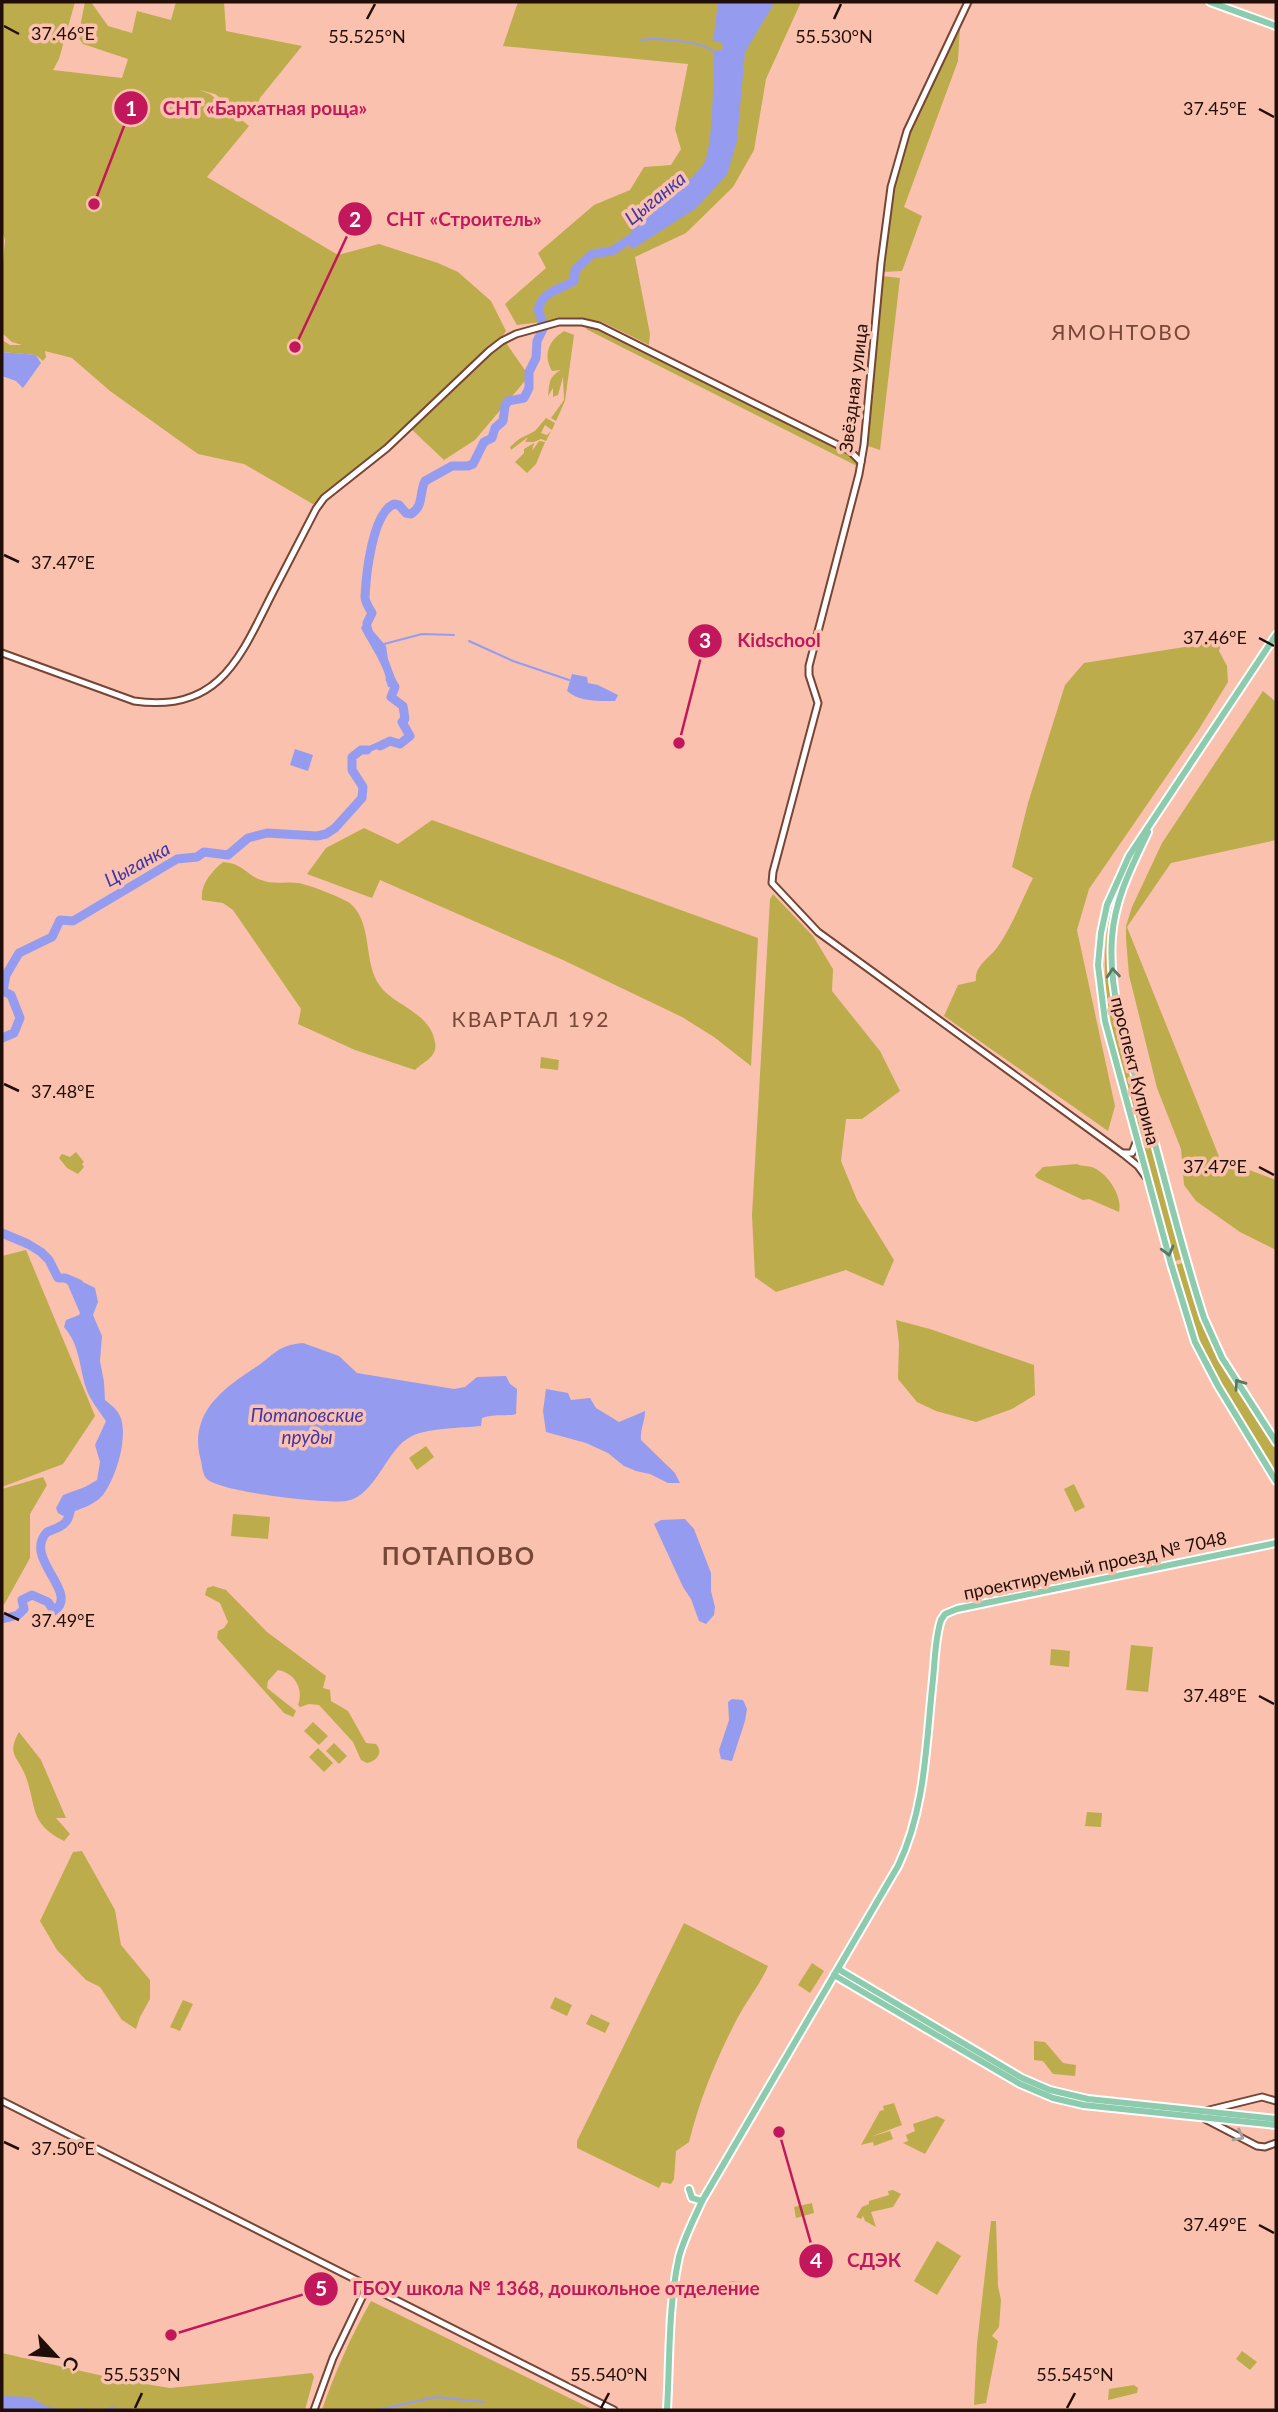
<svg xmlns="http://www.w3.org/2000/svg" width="1278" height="2412" viewBox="0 0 1278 2412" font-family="Lato,sans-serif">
<rect width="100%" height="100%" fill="#fac1ae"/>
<!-- green -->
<g fill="#bdac4c">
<polygon points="2,2 75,2 59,59 53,70 122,78 128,59 83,44 78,37 85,2 91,2 108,26 132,33 137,11 171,20 176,2 224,2 226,31 302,46 260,98 253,116 246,118 215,94 199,90 210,94 249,126 207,177 338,255 379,244 438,263 458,272 491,301 506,331 502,337 529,376 475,440 444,460 408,426 318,507 244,464 198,454 110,391 72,358 45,351 46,357 43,361 36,355 2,352 2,340 10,345 22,345 12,342 2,333 2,277 5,240 2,231"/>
<polygon points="518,2 801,2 766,79 754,150 733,187 686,233 635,257 650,334 649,345 602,322 576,318 517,325 505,304 546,268 538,253 594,205 630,190 644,167 671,165 681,149 675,129 688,64 503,46"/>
<path d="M 960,27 L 958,61 L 904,207 L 922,216 L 902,271 L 882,272 C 889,218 895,164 916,114 C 928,84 946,56 960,27 Z"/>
<polygon points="881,276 900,278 880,450 868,446"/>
<polygon points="587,328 606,332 623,340 846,452 854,457 857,466 586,329"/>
<path d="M 564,331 L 574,335 L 565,401 L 556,421 L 551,418 L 564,400 L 563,377 L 558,395 L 553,397 L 553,388 L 548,396 C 550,383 548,377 561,370 L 552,371 C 543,355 548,341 564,331 Z"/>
<polygon points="546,418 555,423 552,430 545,425 541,433 547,435 551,431 546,441 541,439 534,442 525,442 528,437 511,450 510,447 519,439 535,431"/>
<polygon points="539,441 545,442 536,464 527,473 515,462 524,453 524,449 534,443 532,451"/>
<path d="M 1222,641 L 1219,651 L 1227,666 L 1228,682 L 1199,729 L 1089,889 L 1077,930 L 1115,1106 L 1108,1131 L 944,1016 L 958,985 L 976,981 C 974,967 988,959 996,949 C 1011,929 1022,900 1033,878 L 1012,867 L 1028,803 L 1065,685 L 1084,663 Z"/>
<polygon points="1263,691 1276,702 1276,840 1171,863 1127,927 1220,1159 1276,1180 1276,1250 1240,1232 1196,1201 1184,1185 1181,1149 1157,1088 1129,975 1126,939 1126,926 1132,907 1162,843"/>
<polygon points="432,820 758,938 751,1066 714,1037 682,1017 563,960 380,880 372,898 307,874 326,848 364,828 398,844"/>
<path d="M 223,862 C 244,864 245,874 261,880 C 273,885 286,881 298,883 C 307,884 347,899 352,905 C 373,926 363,963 380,986 C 393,1005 430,1012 435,1042 C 438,1057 424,1061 415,1070 L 355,1050 L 298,1024 L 301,1009 L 233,910 L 223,903 L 202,900 C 200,885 211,872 223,862 Z"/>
<polygon points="773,894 813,936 833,969 832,991 880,1051 900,1091 862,1119 846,1119 841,1161 857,1200 894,1260 883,1286 846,1270 776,1292 755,1277 752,1215 770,899"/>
<path d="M 1111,909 L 1107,950 L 1110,991 L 1182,1259 L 1175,1261 C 1162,1214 1149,1167 1136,1120 C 1116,1049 1094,983 1111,909 Z"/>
<polygon points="541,1057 559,1060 558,1070 540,1068"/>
<polygon points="76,1152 84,1162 82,1164 84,1167 78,1174 67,1168 59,1158 62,1154 70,1157"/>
<path d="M 1077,1164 C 1083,1167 1087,1165 1094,1168 C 1108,1174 1123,1197 1119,1212 L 1089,1199 L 1083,1200 L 1037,1178 L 1035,1175 L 1043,1167 Z"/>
<polygon points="26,1250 95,1416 63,1464 2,1487 2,1256"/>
<polygon points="1183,1263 1201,1319 1216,1355 1276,1449 1276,1475 1207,1362 1190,1318 1174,1265"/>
<polygon points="896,1320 930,1329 1034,1365 1035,1395 1012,1409 976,1422 936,1411 917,1402 898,1379 899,1343"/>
<polygon points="426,1446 434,1457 417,1470 409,1458"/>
<polygon points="43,1477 47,1485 30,1514 30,1558 5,1603 2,1606 2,1489"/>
<polygon points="1074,1484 1085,1507 1075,1512 1064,1489"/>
<polygon points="233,1514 270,1517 268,1539 231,1536"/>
<path d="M 213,1586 L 226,1590 L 267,1632 L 326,1676 L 323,1688 L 330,1690 L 331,1701 L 348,1711 L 366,1743 L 376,1744 C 384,1753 376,1761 367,1763 L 361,1760 L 353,1742 L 319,1705 L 309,1704 L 300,1707 L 298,1705 C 304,1689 295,1673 278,1670 L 268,1681 L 267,1688 L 296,1711 L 293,1717 L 284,1713 L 217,1638 L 218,1631 L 224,1628 L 228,1622 L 220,1603 L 205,1595 L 207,1588 Z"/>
<polygon points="1131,1645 1153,1647 1148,1692 1126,1690"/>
<polygon points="1051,1649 1070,1651 1069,1667 1050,1665"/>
<polygon points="313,1722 328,1736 319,1745 304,1731"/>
<path d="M 19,1732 L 41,1760 L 66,1818 L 56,1818 L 70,1834 L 64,1841 C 29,1823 37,1808 26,1777 C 18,1755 6,1756 19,1732 Z"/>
<polygon points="334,1743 347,1756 339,1764 326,1751"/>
<polygon points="318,1748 333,1763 324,1772 309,1757"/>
<polygon points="1087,1812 1102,1813 1101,1827 1085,1826"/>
<polygon points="82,1851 115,1910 121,1945 150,1980 150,1999 140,2017 136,2029 122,2020 100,1987 86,1980 57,1950 40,1921 73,1852"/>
<path d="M 684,1923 L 768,1966 C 761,1983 747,2000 738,2017 C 717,2057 700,2098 689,2142 L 676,2151 L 674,2179 L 671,2184 L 662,2182 L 659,2188 L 577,2148 L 577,2141 Z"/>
<polygon points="812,1963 824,1971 810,1993 798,1985"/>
<polygon points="555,1997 572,2005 567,2016 550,2008"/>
<polygon points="183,2000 193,2004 180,2031 170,2027"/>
<polygon points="591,2014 610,2023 605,2033 586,2024"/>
<polygon points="1034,2041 1045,2042 1063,2063 1076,2065 1075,2076 1053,2074 1043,2061 1034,2060"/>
<polygon points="894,2103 902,2125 870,2137 890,2131 893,2139 874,2146 873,2142 861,2145 880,2111 884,2110 883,2106"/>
<polygon points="937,2116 945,2120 925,2154 903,2143 908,2141 906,2135 915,2131 913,2124"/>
<polygon points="893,2190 901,2194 893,2207 871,2212 876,2227 865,2221 863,2216 861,2219 856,2217 862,2207 869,2204 869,2201 889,2195 888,2191"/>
<polygon points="812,2203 814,2213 796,2218 794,2207"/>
<polygon points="991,2221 996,2221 998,2286 1001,2300 999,2327 992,2336 998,2341 986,2403 974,2405 977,2344"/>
<polygon points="937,2241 961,2256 937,2295 914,2281"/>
<polygon points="729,2281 749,2282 749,2287 760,2289 760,2291 753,2297 728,2294 726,2292"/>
<path d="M 371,2301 L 594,2410 L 322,2410 C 335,2372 351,2336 371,2301 Z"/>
<polygon points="1242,2351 1257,2362 1250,2370 1236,2359"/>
<polygon points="2,2353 121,2380 170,2388 312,2373 314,2377 305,2410 2,2410"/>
<polygon points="1134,2385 1138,2388 1137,2393 1108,2400 1109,2389"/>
</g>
<!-- water -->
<g fill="#959cf0">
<path d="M 718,2 L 775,2 L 745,52 L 737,141 L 727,175 L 695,209 L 633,249 L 627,243 C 634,209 686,192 704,163 C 713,148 714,72 713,51 L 722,50 L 723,45 L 720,42 L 713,42 Z"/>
<polygon points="2,352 36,355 41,363 23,388 16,381 2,376"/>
<path d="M 370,613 L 372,614 L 369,619 L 373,631 L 386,646 L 388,659 L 398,686 L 388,687 C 385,665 371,648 361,628 Z"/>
<path d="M 572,674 L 587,677 L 588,683 L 598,685 L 618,695 L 615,701 C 599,701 579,702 567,691 Z"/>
<path d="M 385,739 L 390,739 L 390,741 C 379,748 369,756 357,751 Z"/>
<polygon points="295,749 313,755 308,771 290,765"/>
<path d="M 73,1277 L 95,1288 L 98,1302 L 93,1315 L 102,1336 L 100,1361 L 104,1382 L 105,1400 C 111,1405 117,1409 120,1416 C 129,1436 116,1478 103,1495 C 94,1506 76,1510 63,1516 L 58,1513 L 56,1508 L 63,1495 L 85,1487 L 97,1480 L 100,1462 L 95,1445 L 106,1421 C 99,1411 90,1400 86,1388 C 79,1366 80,1345 64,1327 L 66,1320 L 79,1315 L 80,1313 L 67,1283 Z"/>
<path d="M 303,1343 L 339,1356 L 357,1373 L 454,1389 L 465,1387 L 477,1377 L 506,1376 L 510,1384 L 517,1389 L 516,1414 C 507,1417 496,1413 482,1418 L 481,1426 C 462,1428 429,1428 412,1436 C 386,1448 376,1497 346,1501 C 326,1504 217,1492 206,1478 C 202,1473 202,1463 200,1457 C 190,1414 221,1390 253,1369 C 274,1356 276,1345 303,1343 Z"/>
<path d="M 546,1389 L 568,1393 L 571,1400 L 590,1398 L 596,1408 L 619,1422 L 645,1411 C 645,1422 640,1429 641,1440 L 675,1473 L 680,1483 L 668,1483 L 650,1474 L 636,1471 L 624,1466 L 608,1453 L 586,1443 L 546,1432 L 543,1411 Z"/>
<polygon points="685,1519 694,1529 711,1573 711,1591 715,1607 714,1615 706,1624 699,1621 691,1599 683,1587 654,1524 661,1520"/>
<polygon points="732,1699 743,1700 747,1709 745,1721 732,1761 721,1759 719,1750 729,1720 728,1702"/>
<polygon points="2,2396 30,2397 46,2406 64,2410 2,2410"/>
</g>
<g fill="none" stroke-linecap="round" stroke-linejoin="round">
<!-- stream -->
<g stroke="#959cf0" stroke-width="2">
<path d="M 641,40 C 656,37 700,41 713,51"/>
<polyline points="469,641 513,661 569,680"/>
<polyline points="384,644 422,634 454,635"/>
<polyline points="78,2408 86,2410"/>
<polyline points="122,2409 126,2410"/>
<polyline points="104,2410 114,2407"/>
<polyline points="377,2410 436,2397 484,2402"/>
</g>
<!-- river -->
<g stroke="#959cf0" stroke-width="9">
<path d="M 367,623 L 372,613 C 369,608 365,602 365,597 C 366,576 372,513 394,504 L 399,505 L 406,513 L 411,514 C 424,506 419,493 425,481 L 452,466 L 468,466 L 473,464 L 484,442 L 492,438 L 495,428 L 503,421 L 505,406 L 508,401 L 524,398 L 529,388 L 529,372 L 536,358 L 537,341 L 544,327 L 538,309 C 544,290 560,290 574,281 L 575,270 L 592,254 L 612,251 L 635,236"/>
<polyline points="380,746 390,741 400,744 410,736 402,722 405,719 403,706 391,697 395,687 390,679"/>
<polyline points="2,1038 14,1033 20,1018 11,995 3,991 6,975 19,953 52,937 60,920 73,921 177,859 197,857 204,852 228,855 248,838 267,833 317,836 326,834 335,828 362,798 363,787 352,770 352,757 361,750 367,750"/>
<polyline points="2,1233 28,1244 41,1252 49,1260 58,1278 65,1278 79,1284"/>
<path d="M 2,1619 L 18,1615 L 24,1609 L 22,1600 L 32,1595 L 48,1602 L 54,1611 C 81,1593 22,1558 47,1532 C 68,1524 68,1523 72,1502"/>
</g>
<defs>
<g id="minor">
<polyline points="968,2 907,131 891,187 881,263 864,445 859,474 809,666 809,675 818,703 773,872 772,883 818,932 1122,1153 1138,1166 1146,1177"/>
<path d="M 2,653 L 134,701 C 218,713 239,660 271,596 C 286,567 301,538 316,509 L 324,498 L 387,448 L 489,351 L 502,341 L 516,334 L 559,322 L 582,322 L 599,326 L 850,451 L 861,462"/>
<polyline points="1122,1153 1132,1153 1137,1140"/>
<polyline points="2,2101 614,2410"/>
<polyline points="1205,2111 1262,2097 1276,2101"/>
<polyline points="1205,2119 1257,2146 1265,2147 1276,2143"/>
<polyline points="314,2410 333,2358 367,2287"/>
</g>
<g id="major">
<polyline points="1210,2 1276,26"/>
<polyline points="1276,635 1129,856 1107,905 1101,933 1098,965 1105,1021 1171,1264 1195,1342 1218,1386 1276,1481"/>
<path d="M 1148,832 C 1132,866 1115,898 1112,937 C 1107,1003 1135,1070 1152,1133 C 1169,1195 1184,1257 1204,1318 L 1222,1358 L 1276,1442"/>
<polyline points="838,1969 1022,2078 1050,2090 1088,2099 1276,2119"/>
<polyline points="834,1975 1020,2084 1053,2098 1083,2105 1276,2125"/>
<polyline points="689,2189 692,2198 702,2201"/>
<path d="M 667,2410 C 670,2360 668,2306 679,2257 C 684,2238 694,2219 702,2201 L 898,1866 C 926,1808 926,1742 933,1679 C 935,1660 935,1638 941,1620 L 945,1614 L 957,1609 L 1276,1543"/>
</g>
</defs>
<!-- minor casing -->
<use href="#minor" stroke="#754535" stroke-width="9"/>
<!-- major casing -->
<use href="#major" stroke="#fff" stroke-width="10"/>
<!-- minor -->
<use href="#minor" stroke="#fff" stroke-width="5"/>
<!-- major -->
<use href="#major" stroke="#8ccbad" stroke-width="6"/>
</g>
<!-- one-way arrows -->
<defs><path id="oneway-chevron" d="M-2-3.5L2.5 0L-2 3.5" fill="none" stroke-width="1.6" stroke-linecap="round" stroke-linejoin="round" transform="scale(1.75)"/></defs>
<g stroke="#5c7663">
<use href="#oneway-chevron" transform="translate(1113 973) rotate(-95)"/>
<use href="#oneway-chevron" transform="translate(1168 1251) rotate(75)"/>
<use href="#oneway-chevron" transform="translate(1239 1384) rotate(-125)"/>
</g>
<use stroke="#a69f9c" href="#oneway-chevron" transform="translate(1239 2136) rotate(28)"/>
<!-- ticks -->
<path fill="none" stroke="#210e08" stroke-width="2.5" d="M 367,19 L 375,4M 834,19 L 841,4M 4,26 L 19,34M 1259,109 L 1274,117M 4,555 L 19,562M 1259,638 L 1274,646M 4,1084 L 19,1091M 1259,1167 L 1274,1175M 4,1613 L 19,1620M 1259,1696 L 1274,1704M 4,2142 L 19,2149M 1259,2225 L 1274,2233M 135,2408 L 142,2393M 601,2408 L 609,2393M 1067,2408 L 1075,2393"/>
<g text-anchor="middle" stroke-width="7" stroke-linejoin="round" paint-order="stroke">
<!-- street labels -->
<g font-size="18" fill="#210e08" stroke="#fac1ae">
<text transform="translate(854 388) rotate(-83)" y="6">Звёздная улица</text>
<text transform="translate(1135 1071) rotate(76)" y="6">проспект Куприна</text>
<text transform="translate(1095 1566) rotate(-12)" y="6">проектируемый проезд № 7048</text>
</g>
<!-- water labels -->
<g font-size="19" font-style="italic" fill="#4035ac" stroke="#fac1ae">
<text transform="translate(655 198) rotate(-39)" y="7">Цыганка</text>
<text transform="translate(137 864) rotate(-29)" y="7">Цыганка</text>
<text x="307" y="1422">Потаповские<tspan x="307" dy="22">пруды</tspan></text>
</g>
<!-- quarter labels -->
<g font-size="21" letter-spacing="2" fill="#774737" stroke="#fac1ae">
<text x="1122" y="340">ЯМОНТОВО</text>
<text x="531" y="1027">КВАРТАЛ 192</text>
</g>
<!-- district labels -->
<g font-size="24" font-weight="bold" letter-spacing="2" fill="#774737" stroke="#fac1ae">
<text x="459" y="1565">ПОТАПОВО</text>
</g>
</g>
<g font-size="18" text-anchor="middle" fill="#210e08" stroke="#fac1ae" stroke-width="7" stroke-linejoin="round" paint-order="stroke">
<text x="63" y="40">37.46°E</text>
<text x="367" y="43">55.525°N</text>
<text x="834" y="43">55.530°N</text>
<text x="1215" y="115">37.45°E</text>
<text x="63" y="569">37.47°E</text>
<text x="1215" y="644">37.46°E</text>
<text x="63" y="1098">37.48°E</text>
<text x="1215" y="1173">37.47°E</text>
<text x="63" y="1627">37.49°E</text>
<text x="1215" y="1702">37.48°E</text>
<text x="63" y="2155">37.50°E</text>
<text x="1215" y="2231">37.49°E</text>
<text x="142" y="2381">55.535°N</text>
<text x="609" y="2381">55.540°N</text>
<text x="1075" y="2381">55.545°N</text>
</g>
<!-- callouts -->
<path fill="none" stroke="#c2185b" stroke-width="2.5" d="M94 204L131 108M295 347L355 219M679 743L705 641M779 2132L816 2261M171 2335L321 2289"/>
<g fill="#c2185b" stroke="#fac1ae" stroke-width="2.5">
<circle cx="94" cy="204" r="7"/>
<circle cx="295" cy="347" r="7"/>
<circle cx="679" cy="743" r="7"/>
<circle cx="779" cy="2132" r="7"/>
<circle cx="171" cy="2335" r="7"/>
<circle cx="131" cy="108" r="18"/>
<circle cx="355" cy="219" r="18"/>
<circle cx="705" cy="641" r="18"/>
<circle cx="816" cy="2261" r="18"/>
<circle cx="321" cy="2289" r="18"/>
</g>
<g font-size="21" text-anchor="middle" font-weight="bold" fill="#fff">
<text x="131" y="116">1</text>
<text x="355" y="227">2</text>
<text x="705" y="648">3</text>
<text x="816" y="2268">4</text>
<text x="321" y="2296">5</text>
</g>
<g font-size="19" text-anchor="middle" font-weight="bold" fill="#c2185b" stroke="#fac1ae" stroke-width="7" stroke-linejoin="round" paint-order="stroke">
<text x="265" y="115">СНТ «Бархатная роща»</text>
<text x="464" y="226">СНТ «Строитель»</text>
<text x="779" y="647">Kidschool</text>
<text x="874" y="2267">СДЭК</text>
<text x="556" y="2295">ГБОУ школа № 1368, дошкольное отделение</text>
</g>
<!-- border -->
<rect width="1278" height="2412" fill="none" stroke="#210e08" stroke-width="7"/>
<!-- north arrow -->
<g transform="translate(56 2356) rotate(116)" stroke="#fac1ae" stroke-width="5" paint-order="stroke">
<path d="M0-5L12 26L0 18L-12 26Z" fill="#210e08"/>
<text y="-10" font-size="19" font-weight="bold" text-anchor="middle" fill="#210e08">С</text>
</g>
</svg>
